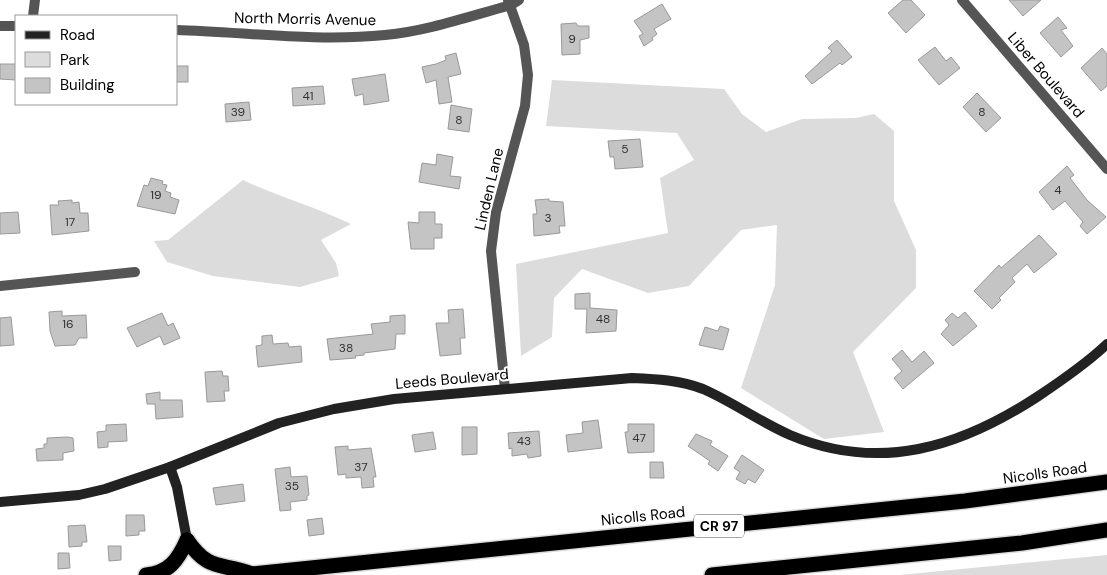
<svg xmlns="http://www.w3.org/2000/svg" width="1107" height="575" viewBox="0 0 1107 575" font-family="'DM Sans',sans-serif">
<rect width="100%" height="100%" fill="#fff"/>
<!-- green -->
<g fill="#dcdcdc">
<polygon points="552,80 724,89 742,114 766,132 802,119 856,118 874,114 894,131 894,201 916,250 916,288 853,352 884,432 824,439 741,388 775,285 777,225 741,230 689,286 648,293 582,269 554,298 552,337 521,356 516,264 668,233 660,178 694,160 677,133 546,126"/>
<path d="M 243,180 C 278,197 316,207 351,224 L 321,240 L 336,263 L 339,276 L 300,287 L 213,276 L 167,262 L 154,241 L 168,240 Z"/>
<polygon points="1107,555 1107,575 900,575 920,573"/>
</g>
<!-- building -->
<g fill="#c4c4c4" stroke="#999">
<polygon points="903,0 911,0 925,15 906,33 888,13"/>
<polygon points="1009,0 1041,0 1023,16"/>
<polygon points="662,4 671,19 654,29 657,34 652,38 653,40 644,46 639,36 643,34 634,21"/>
<polygon points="1058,17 1067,28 1061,30 1073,46 1061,57 1040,33"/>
<polygon points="576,23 578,26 589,26 589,38 580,40 580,54 562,55 561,24"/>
<polygon points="837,40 852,57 842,65 840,63 812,84 805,76 832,51 828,48"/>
<polygon points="935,47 946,61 951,57 960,68 939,85 918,60"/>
<polygon points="1102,48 1107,54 1107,86 1101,91 1081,68"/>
<polygon points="456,53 461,74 448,77 452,102 439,104 436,80 426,83 422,67 436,64 446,60 445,56"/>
<polygon points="0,64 16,64 16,80 0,79"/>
<rect x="176" y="66" width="12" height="16"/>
<polygon points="385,74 389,101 364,105 363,94 355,96 352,79"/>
<polygon points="323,86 325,104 293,106 292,88"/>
<polygon points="977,93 1001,118 986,132 963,107"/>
<polygon points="249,102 251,120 226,122 225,104"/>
<polygon points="451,105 472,109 469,132 448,129"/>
<polygon points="640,139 643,167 615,169 614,157 610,157 608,141"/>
<polygon points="437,154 453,157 450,176 461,177 459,189 419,182 422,163 436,165"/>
<polygon points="1067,166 1074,175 1070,178 1087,200 1106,217 1087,234 1080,226 1083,222 1065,201 1053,210 1039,192"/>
<polygon points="151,178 163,181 162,184 167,185 165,191 171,193 170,197 179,200 175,214 137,206 144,185 148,186"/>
<polygon points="549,199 549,201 563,202 565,226 559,226 560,233 534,236 533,214 537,214 535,200"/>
<polygon points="72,200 72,203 79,202 80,213 88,213 89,231 52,235 50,205 59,205 58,201"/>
<polygon points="18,212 20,233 0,234 0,213"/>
<polygon points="419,212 435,212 435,224 442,224 442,238 434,238 434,249 411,249 408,222 419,223"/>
<polygon points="1039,235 1057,254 1034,273 1027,264 1012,278 1015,282 999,298 1001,300 992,309 974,291 999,265 1001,268"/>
<polygon points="590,293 590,308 617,310 616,331 586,333 587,309 575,309 575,294"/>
<polygon points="463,309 465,338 460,338 461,354 440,356 436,323 449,323 448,310"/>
<polygon points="62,311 62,316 86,315 87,338 79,338 75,345 55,346 50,331 49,312"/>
<polygon points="965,312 977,326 953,346 941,334 949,325 945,320 952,313 958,318"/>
<polygon points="162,313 168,326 173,323 180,338 164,345 160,336 137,347 127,328"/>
<polygon points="405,315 405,334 396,334 395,349 364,353 364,355 355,356 356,358 330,360 327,339 373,334 371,324 390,322 390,316"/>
<polygon points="11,317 14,345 0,346 0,318"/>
<polygon points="720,326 729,329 723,350 699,345 705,327 718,331"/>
<polygon points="272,335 273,344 288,343 289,347 301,346 302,362 258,367 256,346 262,345 262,336"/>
<polygon points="902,350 912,362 924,351 934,363 903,389 894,378 902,371 892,359"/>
<polygon points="222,371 223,376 228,376 229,391 224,391 225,401 207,402 205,372"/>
<polygon points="160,392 160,400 182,400 183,417 156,419 155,404 147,404 146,394"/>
<polygon points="598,420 602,448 568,452 566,435 583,433 582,422"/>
<polygon points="126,424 127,441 108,442 108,447 98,448 97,432 106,431 106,425"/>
<polygon points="628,424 654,424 654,452 628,453 625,432 628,432"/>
<polygon points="462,427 477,427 477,454 462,455"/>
<polygon points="539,431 541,456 528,458 527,454 512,456 512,448 509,449 508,433"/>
<polygon points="433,432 436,449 415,452 412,435"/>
<polygon points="696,434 712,441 710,445 728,456 718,471 708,464 710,461 688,446"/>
<polygon points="67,437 73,438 74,451 63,453 63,460 37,461 36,449 44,448 44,444 47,444 47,438"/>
<polygon points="348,446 348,450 371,448 376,477 373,477 374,487 362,488 361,477 346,478 346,474 338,475 335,447"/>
<polygon points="742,455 764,470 755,483 748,479 745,484 736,479 740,472 734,468"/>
<polygon points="650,462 663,462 664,478 650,478"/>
<polygon points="290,467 291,477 307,476 309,495 307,496 307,500 290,502 291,510 280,511 275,469"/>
<polygon points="243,484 245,501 216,505 213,488"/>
<polygon points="126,515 144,515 145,531 139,531 139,535 126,536"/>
<polygon points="322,518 324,534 309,536 307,520"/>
<polygon points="85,525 87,542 82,542 82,546 69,547 68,526"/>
<polygon points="108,546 121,546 121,560 109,561"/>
<polygon points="58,553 69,553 70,568 58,569"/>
</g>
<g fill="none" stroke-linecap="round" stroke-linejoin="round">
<defs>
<g id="highway">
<path d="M 187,540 C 209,572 220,562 252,574"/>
<path d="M 146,575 C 169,573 178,560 187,540"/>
<polyline points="242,575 965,501 1107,482"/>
<polyline points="712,575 1022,543 1107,530"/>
</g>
</defs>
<!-- highway casing -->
<use href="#highway" stroke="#dbdbdb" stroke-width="18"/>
<!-- street -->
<g stroke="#555" stroke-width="10">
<polyline points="962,0 1107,169"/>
<polyline points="33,16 35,0"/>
<polyline points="0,26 16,26"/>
<path d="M 176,30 C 246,32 315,42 385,35 C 428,31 470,16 511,5 L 519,0"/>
<polyline points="0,286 135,272"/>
<polyline points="505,389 491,251 496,212 525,106 528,75 524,45 508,0"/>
</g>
<!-- secondary -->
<g stroke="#222" stroke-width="10">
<polyline points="170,467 177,487 187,540"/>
<path d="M 0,502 L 79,495 L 105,489 L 170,467 L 279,423 L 334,409 L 394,399 L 632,378 C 656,379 680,380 703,389 C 733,402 760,422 790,435 C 880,473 960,447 1037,397 C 1061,381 1086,364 1107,344"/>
</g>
<!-- highway -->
<use href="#highway" stroke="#000" stroke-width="15"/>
</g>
<g text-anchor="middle" stroke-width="4" stroke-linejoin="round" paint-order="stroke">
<!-- number labels -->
<g font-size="12" fill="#313131">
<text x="572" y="43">9</text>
<text x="308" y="100">41</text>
<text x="238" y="116">39</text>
<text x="982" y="116">8</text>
<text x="459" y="124">8</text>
<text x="625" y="153">5</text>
<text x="1058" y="194">4</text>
<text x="156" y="199">19</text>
<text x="548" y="222">3</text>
<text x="70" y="226">17</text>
<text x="603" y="323">48</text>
<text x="68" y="328">16</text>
<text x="346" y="352">38</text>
<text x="639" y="442">47</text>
<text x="524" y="445">43</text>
<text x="361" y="471">37</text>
<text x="292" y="490">35</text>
</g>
<!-- shield labels -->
<rect fill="#fff" stroke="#4c4c4c" stroke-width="1" x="694" y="514.5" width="50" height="23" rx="4"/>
<g font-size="14" font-weight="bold" fill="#000">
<text x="719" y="531">CR 97</text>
</g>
<!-- street labels -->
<g font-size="15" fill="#000" stroke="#fff">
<text transform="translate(305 19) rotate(1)" y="5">North Morris Avenue</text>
<text transform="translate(1046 75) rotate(49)" y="5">Liber Boulevard</text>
<text transform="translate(489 189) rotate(-77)" y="5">Linden Lane</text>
<text transform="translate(452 379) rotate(-5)" y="5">Leeds Boulevard</text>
<text transform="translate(1045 473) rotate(-8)" y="5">Nicolls Road</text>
<text transform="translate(643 516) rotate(-6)" y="5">Nicolls Road</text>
</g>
</g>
<!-- legend -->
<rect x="15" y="15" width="162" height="90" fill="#ffffff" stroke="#999999"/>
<rect x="25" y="31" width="25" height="8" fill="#222222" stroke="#999999"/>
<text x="60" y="40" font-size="15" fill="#000000">Road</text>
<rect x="25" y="52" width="25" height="15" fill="#dcdcdc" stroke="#999999"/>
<text x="60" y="65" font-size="15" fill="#000000">Park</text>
<rect x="25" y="78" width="25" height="15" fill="#c4c4c4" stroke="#999999"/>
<text x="60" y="90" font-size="15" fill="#000000">Building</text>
</svg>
